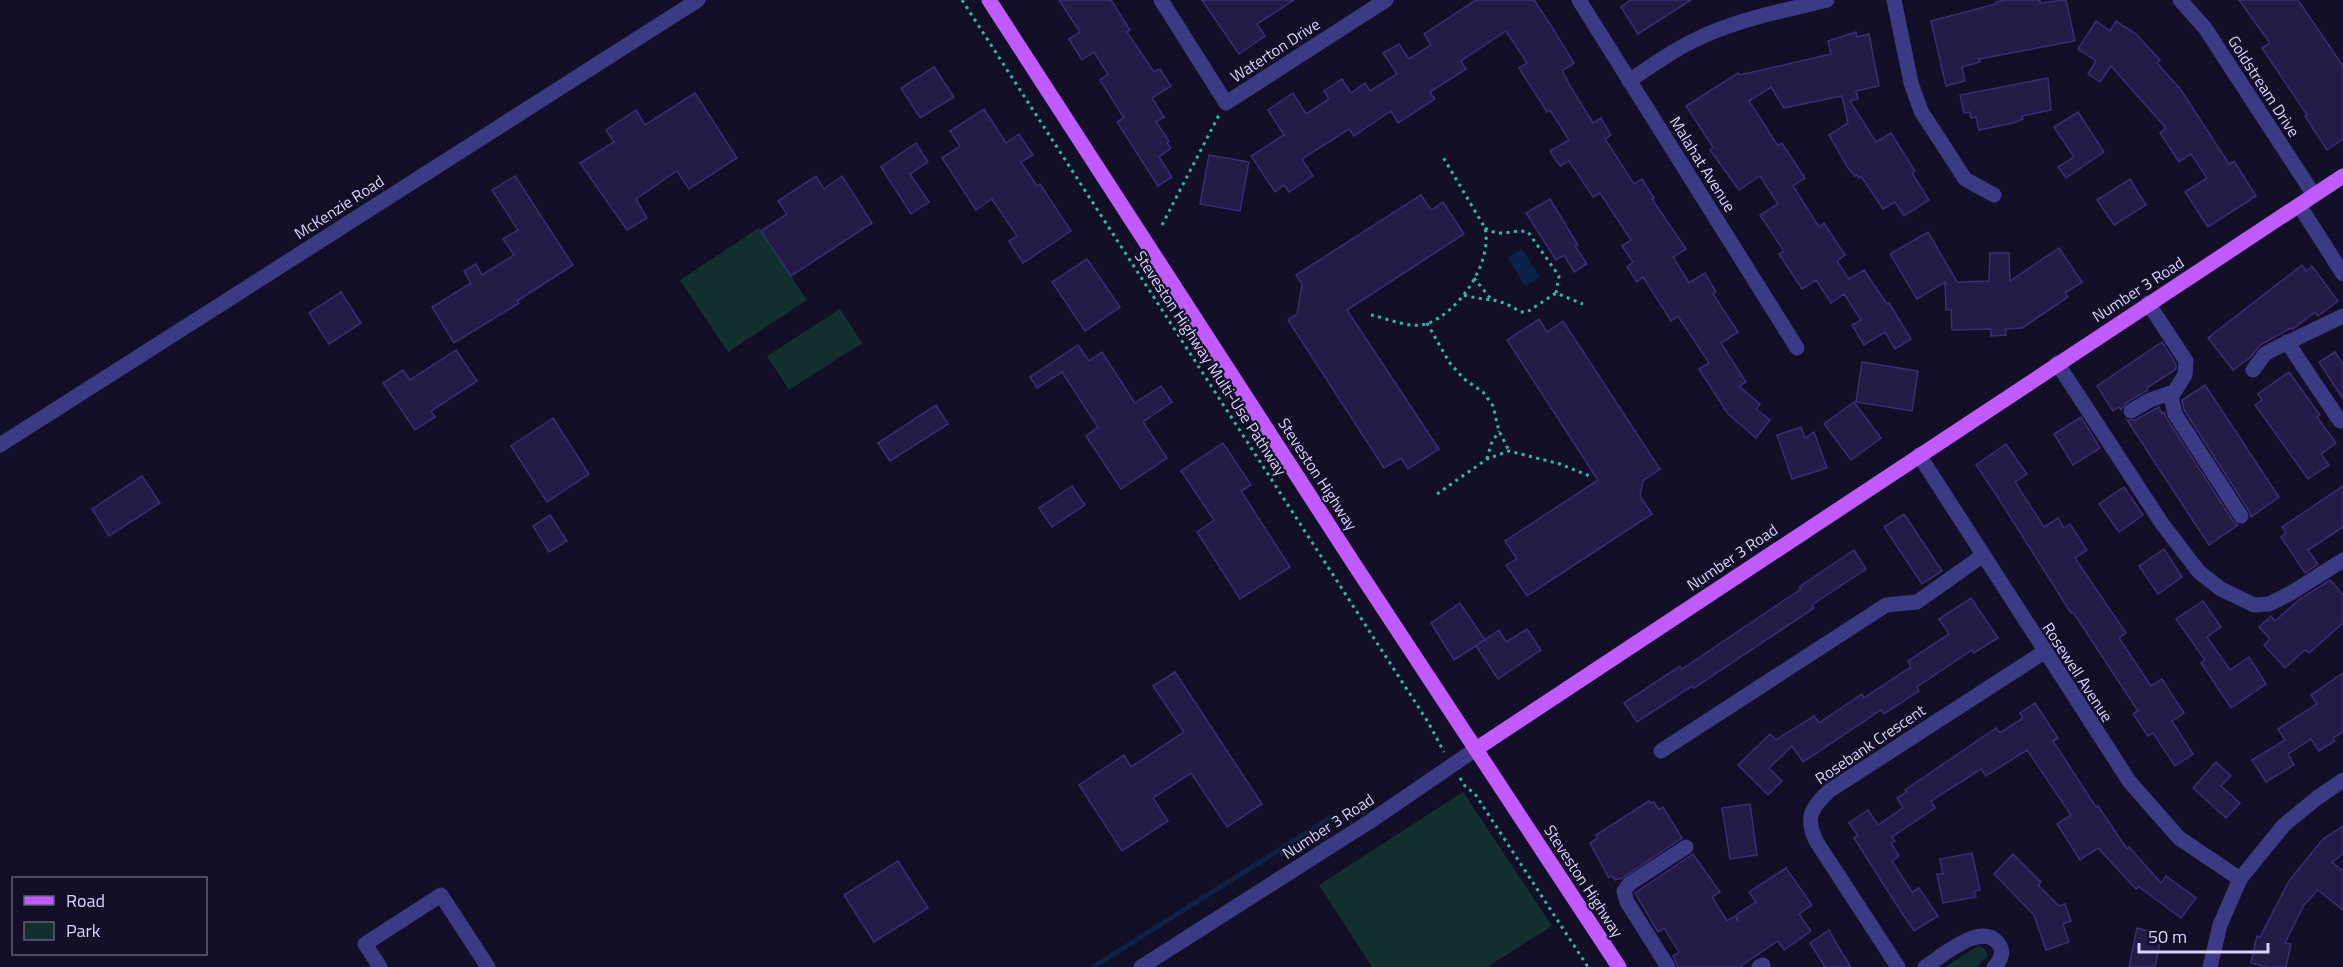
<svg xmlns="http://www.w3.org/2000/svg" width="2343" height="967" viewBox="0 0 2343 967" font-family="'Titillium Web',sans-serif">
<rect width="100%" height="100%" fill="#130f26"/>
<!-- green -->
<g fill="#12302f">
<polygon points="759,228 807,300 728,352 680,280"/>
<polygon points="840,309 862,343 789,390 767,356"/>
<polygon points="1463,792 1552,926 1487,967 1372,967 1319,885"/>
<polygon points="1978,946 1984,948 1988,956 1976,967 1945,967"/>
</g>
<!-- water -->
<polygon fill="#0c2248" points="1522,249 1540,277 1525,286 1508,258"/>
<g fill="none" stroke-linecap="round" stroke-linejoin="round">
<!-- stream -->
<polyline stroke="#0c2248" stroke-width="5" points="1093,967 1330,818"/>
</g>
<!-- building -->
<g fill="#241b47" stroke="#3b2d73" stroke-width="1.5">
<polygon points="1059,0 1111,0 1130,30 1127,32 1154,72 1160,69 1171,86 1152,98 1164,117 1156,122 1169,141 1167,143 1171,148 1159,157 1172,177 1158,186 1117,122 1124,118 1100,80 1108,74 1094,52 1082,60 1069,39 1080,32"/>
<polygon points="1202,0 1294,0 1257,24 1265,36 1239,54"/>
<polygon points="1476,0 1534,0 1550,24 1574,63 1562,71 1575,94 1593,123 1601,118 1611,135 1605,139 1634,184 1642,179 1654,198 1652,199 1686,249 1673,257 1689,283 1705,273 1716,292 1713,294 1738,332 1721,343 1746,382 1739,386 1760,404 1756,409 1770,420 1756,438 1728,414 1699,369 1709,363 1678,316 1671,321 1643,277 1637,282 1627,267 1633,262 1622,246 1631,240 1600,193 1593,197 1569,161 1560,166 1550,151 1569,140 1550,110 1547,112 1519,68 1527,63 1506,31 1461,61 1466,69 1430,92 1435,99 1398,123 1391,111 1354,136 1349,129 1302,159 1313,176 1289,192 1284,185 1275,192 1251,156 1284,135 1268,110 1293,93 1306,114 1329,99 1324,91 1342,79 1351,93 1365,83 1370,91 1397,74 1383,53 1399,44 1409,59 1431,45 1424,34"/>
<polygon points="1631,0 1691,0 1638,34 1621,7"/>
<polygon points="2005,0 2040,0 2040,3 2066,0 2075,41 1979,59 1980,62 1962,67 1965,81 1946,86 1931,21 1996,4 1996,2"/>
<polygon points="2239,0 2298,0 2343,66 2343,139 2327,150 2305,116 2307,115 2262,48 2270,43"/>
<polygon points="2096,21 2110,31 2116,21 2136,34 2160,60 2157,63 2181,90 2229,164 2234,161 2256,196 2208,227 2185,192 2207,178 2191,154 2179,162 2160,133 2166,128 2111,66 2100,82 2088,74 2096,61 2078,49"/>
<polygon points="1856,32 1857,37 1869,34 1879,86 1856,91 1858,99 1850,101 1876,142 1891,133 1915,171 1912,173 1929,200 1904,216 1895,202 1883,209 1861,176 1859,178 1857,175 1855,176 1848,168 1829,135 1848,123 1842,96 1784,108 1771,87 1749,101 1778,146 1782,143 1805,178 1793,186 1819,227 1824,223 1845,255 1837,261 1849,279 1864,270 1887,304 1889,303 1911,339 1895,349 1885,332 1864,345 1852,325 1861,320 1844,294 1831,303 1816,280 1802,289 1779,254 1784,251 1760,215 1778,204 1760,176 1739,190 1710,150 1713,147 1686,106 1738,73 1740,75 1831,54 1828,41"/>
<polygon points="934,67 954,97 920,118 901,88"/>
<polygon points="2048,78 2051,110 2022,116 2023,119 2013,123 1979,130 1976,117 1971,118 1970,112 1964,113 1960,95"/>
<polygon points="695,93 737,158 689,189 677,171 636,199 647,218 627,230 580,163 614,142 606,130 636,110 645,125"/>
<polygon points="984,109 1006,143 1019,134 1033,155 1021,162 1037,186 1040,184 1071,231 1023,263 1009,241 1017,236 992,199 976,210 942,158 960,146 950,131"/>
<polygon points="2078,112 2104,152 2066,178 2058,167 2074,157 2054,127"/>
<polygon points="916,143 928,162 910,174 929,202 911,214 881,167"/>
<polygon points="1209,155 1249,162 1240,211 1200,204"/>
<polygon points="515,176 573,265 517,301 519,303 454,343 432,307 471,283 464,271 476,264 482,275 514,255 503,239 518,230 492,190"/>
<polygon points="816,176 824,189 842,176 872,223 791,276 761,231 787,214 778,201"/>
<polygon points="2130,179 2146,205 2114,225 2097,200"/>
<polygon points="1421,195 1431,210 1443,202 1464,234 1347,310 1439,449 1408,469 1401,458 1384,468 1288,320 1297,314 1302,284 1296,275"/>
<polygon points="1550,199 1578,245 1575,246 1587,264 1574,272 1564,255 1556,260 1526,213"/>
<polygon points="1928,232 1957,282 1989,281 1990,253 2009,253 2010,281 2059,248 2082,282 2065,293 2068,297 2022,328 2006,329 2006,335 1991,336 1991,329 1952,330 1951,310 1946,310 1945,282 1917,299 1890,254"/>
<polygon points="1087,259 1120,307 1085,331 1052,282"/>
<polygon points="2302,265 2306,271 2312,266 2338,301 2318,316 2315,312 2293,329 2291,328 2260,345 2251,357 2233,370 2208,338"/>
<polygon points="341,292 361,323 329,344 309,313"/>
<polygon points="1539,319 1547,332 1563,321 1660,469 1643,481 1640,496 1652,514 1527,596 1506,565 1517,559 1505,541 1598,480 1507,340"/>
<polygon points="2162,342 2176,364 2176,369 2147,388 2148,390 2126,403 2121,410 2119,407 2113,411 2097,386"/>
<polygon points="1078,345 1089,361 1102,352 1135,403 1161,386 1172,402 1143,422 1167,458 1121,489 1086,436 1098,427 1062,372 1037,388 1030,377"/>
<polygon points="456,350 477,381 431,411 435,417 415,430 383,383 403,370 410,380"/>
<polygon points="2335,352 2343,364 2343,399 2319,362"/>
<polygon points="1862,362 1918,371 1912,411 1856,402"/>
<polygon points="2289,372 2320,415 2317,417 2336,443 2321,454 2329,465 2308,479 2255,405 2262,400 2258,394"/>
<polygon points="2205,385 2279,497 2251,517 2249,511 2184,410 2182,400"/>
<polygon points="1854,402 1881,438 1851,460 1824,424"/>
<polygon points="936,405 948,424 890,461 878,443"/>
<polygon points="2159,407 2162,413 2164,412 2167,419 2233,521 2238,525 2209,545 2127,420 2135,420"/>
<polygon points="2081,417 2100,448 2073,465 2054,434"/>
<polygon points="553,418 589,474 547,502 511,446"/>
<polygon points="1801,427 1805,438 1814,432 1827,468 1792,479 1777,435"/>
<polygon points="1223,443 1251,485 1241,491 1290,567 1240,599 1197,532 1214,520 1181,471"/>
<polygon points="2006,444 2027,474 2015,482 2044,527 2058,518 2064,528 2070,524 2087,550 2075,558 2126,633 2119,638 2151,686 2162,679 2184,713 2172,721 2193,754 2175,766 2153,733 2148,736 2133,714 2138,711 2073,612 2071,613 1997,496 1976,465"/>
<polygon points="142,476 160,503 109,536 92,509"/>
<polygon points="1072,486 1085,505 1052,527 1039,508"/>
<polygon points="2343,486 2343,527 2308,550 2318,564 2305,573 2281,537 2286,533 2282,527"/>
<polygon points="2124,487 2143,515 2119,532 2099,504"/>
<polygon points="1904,514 1942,571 1922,584 1884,527"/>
<polygon points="550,515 567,541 549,552 533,526"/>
<polygon points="2164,549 2182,577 2158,594 2139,566"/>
<polygon points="1854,550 1866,569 1812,605 1814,608 1694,688 1692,686 1637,722 1624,703 1680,666 1682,669 1801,589 1799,587"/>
<polygon points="2330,580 2343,595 2343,623 2309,653 2305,650 2285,668 2264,645 2270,639 2259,627 2271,616 2275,621 2300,599"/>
<polygon points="1971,598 1998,638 1974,653 1972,650 1917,687 1919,691 1884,714 1881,710 1803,762 1792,746 1769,768 1782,781 1768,795 1738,765 1770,734 1776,740 1814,716 1819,723 1862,694 1864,698 1911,667 1908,661 1949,634 1939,619"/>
<polygon points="2203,601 2221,627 2207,637 2230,670 2249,657 2266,684 2231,708 2201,663 2205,660 2176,619"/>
<polygon points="1460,603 1485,640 1454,660 1431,623"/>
<polygon points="1527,629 1541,650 1498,679 1476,646 1499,630 1506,642"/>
<polygon points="1175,672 1262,804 1227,827 1191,773 1153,798 1168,821 1122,851 1079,785 1124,755 1131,767 1184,732 1153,686"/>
<polygon points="2343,673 2343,732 2333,738 2335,741 2319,751 2311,739 2288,754 2294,765 2266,782 2252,760 2285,740 2278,729 2317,704 2311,695"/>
<polygon points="2035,703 2058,738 2053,741 2096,807 2098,806 2127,849 2129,847 2161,883 2166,876 2196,898 2181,918 2139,887 2136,889 2098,848 2080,860 2057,824 2071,815 2027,750 1986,776 1981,769 1931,801 1935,808 1892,837 1895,841 1891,843 1899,856 1892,861 1912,892 1919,888 1938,916 1914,931 1896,904 1854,838 1858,836 1849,823 1868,810 1878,825 1903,808 1897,798 1907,792 1905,790 1996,728 2000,733 2023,718 2020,713"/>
<polygon points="2216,762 2231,776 2221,786 2240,803 2226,818 2193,788"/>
<polygon points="1649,801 1651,803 1654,802 1659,810 1663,807 1682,838 1622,878 1615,880 1612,876 1609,878 1590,843 1598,838 1596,835"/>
<polygon points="1750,804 1757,855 1730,859 1722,808"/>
<polygon points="2343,826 2343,854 2332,862 2343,871 2343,910 2318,890 2304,905 2285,943 2291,944 2286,967 2267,967 2251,963 2257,936 2260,937 2289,881 2323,839"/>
<polygon points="1972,853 1980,890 1974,891 1976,897 1943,903 1937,874 1943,874 1940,859"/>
<polygon points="1693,854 1720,892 1712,897 1727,921 1735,916 1738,921 1737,914 1756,902 1749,892 1786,868 1812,905 1799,914 1811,931 1784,950 1778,941 1739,967 1678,967 1673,956 1679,952 1664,928 1658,932 1635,893"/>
<polygon points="2013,854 2041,882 2038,885 2059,906 2065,904 2071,921 2063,924 2069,942 2046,950 2034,915 1994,874"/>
<polygon points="898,861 928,908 874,942 844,895"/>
<polygon points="2137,928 2162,934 2155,967 2129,967"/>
<polygon points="1829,930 1838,946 1851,967 1825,967 1810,943"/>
</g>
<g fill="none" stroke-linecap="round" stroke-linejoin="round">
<!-- path -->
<g stroke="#2fb8b0" stroke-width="3" stroke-dasharray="3 4.5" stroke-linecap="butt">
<polyline points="962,0 1428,722 1444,752"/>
<polyline points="1162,225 1219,115"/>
<path d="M 1485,228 C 1502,239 1512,228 1528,232 L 1559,276 L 1556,293"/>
<polyline points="1474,278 1491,299"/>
<path d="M 1464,295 C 1488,302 1498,296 1520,312 L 1527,312 L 1556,293 L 1583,304"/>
<path d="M 1371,315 C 1387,318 1409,329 1426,324 C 1459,313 1493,262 1485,228 L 1443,157"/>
<polyline points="1427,323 1449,362 1464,379 1483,392 1493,406 1499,431 1509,451"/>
<polyline points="1487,459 1491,444 1499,431"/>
<polyline points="1437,494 1487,459 1509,451 1560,464 1592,477"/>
<polyline points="1460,778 1465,786 1475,794 1588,967"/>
</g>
<!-- minor -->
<g stroke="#3d3a85" stroke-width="15">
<polyline points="1161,0 1226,103 1386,0"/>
<polyline points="1579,0 1797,348"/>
<polyline points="1894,0 1911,83 1921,111 1965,179 1994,195"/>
<polyline points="2180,0 2205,28 2314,195"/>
<path d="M 1629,81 C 1651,66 1673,50 1697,39 C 1738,19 1783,11 1827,0"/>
<polyline points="2299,205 2343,274"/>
<polyline points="2148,303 2186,361 2185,375 2171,397 2175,414 2241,516"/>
<polyline points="2287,342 2340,421"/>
<polyline points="2057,363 2163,525 2199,572 2221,589 2254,605 2269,604 2291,593 2343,560"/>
<polyline points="2253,370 2265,354 2276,348 2343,316"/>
<polyline points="2131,411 2150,400 2173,392"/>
<polyline points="0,445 698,0"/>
<polyline points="1919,455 2129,781 2179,838 2240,879"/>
<polyline points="1661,751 1886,605 1917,602 1982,556"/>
<polyline points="380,967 365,944 441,895 488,967"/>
<polyline points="1141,967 1369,822 1476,749"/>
<polyline points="1668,967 1627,902 1624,891 1629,884 1686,847"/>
<polyline points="1759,967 1763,965"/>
<path d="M 1898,967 L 1816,841 C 1805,817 1811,808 1829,791 L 2044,652"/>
<path d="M 1925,967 C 1941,957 1985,918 2000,946 C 2004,954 2000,961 1994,967"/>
<polyline points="2210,967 2220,925 2240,879 2284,825 2317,798 2343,780"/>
</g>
<!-- major -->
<g stroke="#c25bff" stroke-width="15">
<polyline points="989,0 1354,564 1619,967"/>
<polyline points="1476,749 2343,176"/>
</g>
</g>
<g text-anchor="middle" stroke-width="4.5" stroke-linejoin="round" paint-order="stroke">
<!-- street labels -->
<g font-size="16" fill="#d9d4ff" stroke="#130f26">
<text transform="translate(1275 50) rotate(-33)" y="6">Waterton Drive</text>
<text transform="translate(2264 86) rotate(57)" y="6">Goldstream Drive</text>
<text transform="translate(1703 164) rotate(58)" y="6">Malahat Avenue</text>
<text transform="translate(339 207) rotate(-33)" y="6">McKenzie Road</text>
<text transform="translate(2138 289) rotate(-33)" y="6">Number 3 Road</text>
<text transform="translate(1211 363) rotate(57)" y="6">Steveston Highway Multi-Use Pathway</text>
<text transform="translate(1318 474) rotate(57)" y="6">Steveston Highway</text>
<text transform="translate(1732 557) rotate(-34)" y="6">Number 3 Road</text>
<text transform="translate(2078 672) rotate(57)" y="6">Rosewell Avenue</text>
<text transform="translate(1870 744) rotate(-34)" y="6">Rosebank Crescent</text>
<text transform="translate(1328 826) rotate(-33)" y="6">Number 3 Road</text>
<text transform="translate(1584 881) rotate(57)" y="6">Steveston Highway</text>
</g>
</g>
<!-- legend -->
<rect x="12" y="877" width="195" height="78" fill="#130f26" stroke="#625e7d" stroke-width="1.5"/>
<rect x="24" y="896" width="30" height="9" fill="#c25bff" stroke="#625e7d" stroke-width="1.5"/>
<text x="66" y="907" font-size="18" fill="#d9d4ff">Road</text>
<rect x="24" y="922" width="30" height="18" fill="#12302f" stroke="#625e7d" stroke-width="1.5"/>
<text x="66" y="937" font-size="18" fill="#d9d4ff">Park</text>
<!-- scale -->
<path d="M2139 943v9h129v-9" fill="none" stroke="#d9d4ff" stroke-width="3"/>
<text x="2148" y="943" font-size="18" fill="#d9d4ff" stroke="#130f26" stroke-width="4.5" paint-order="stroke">50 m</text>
</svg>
